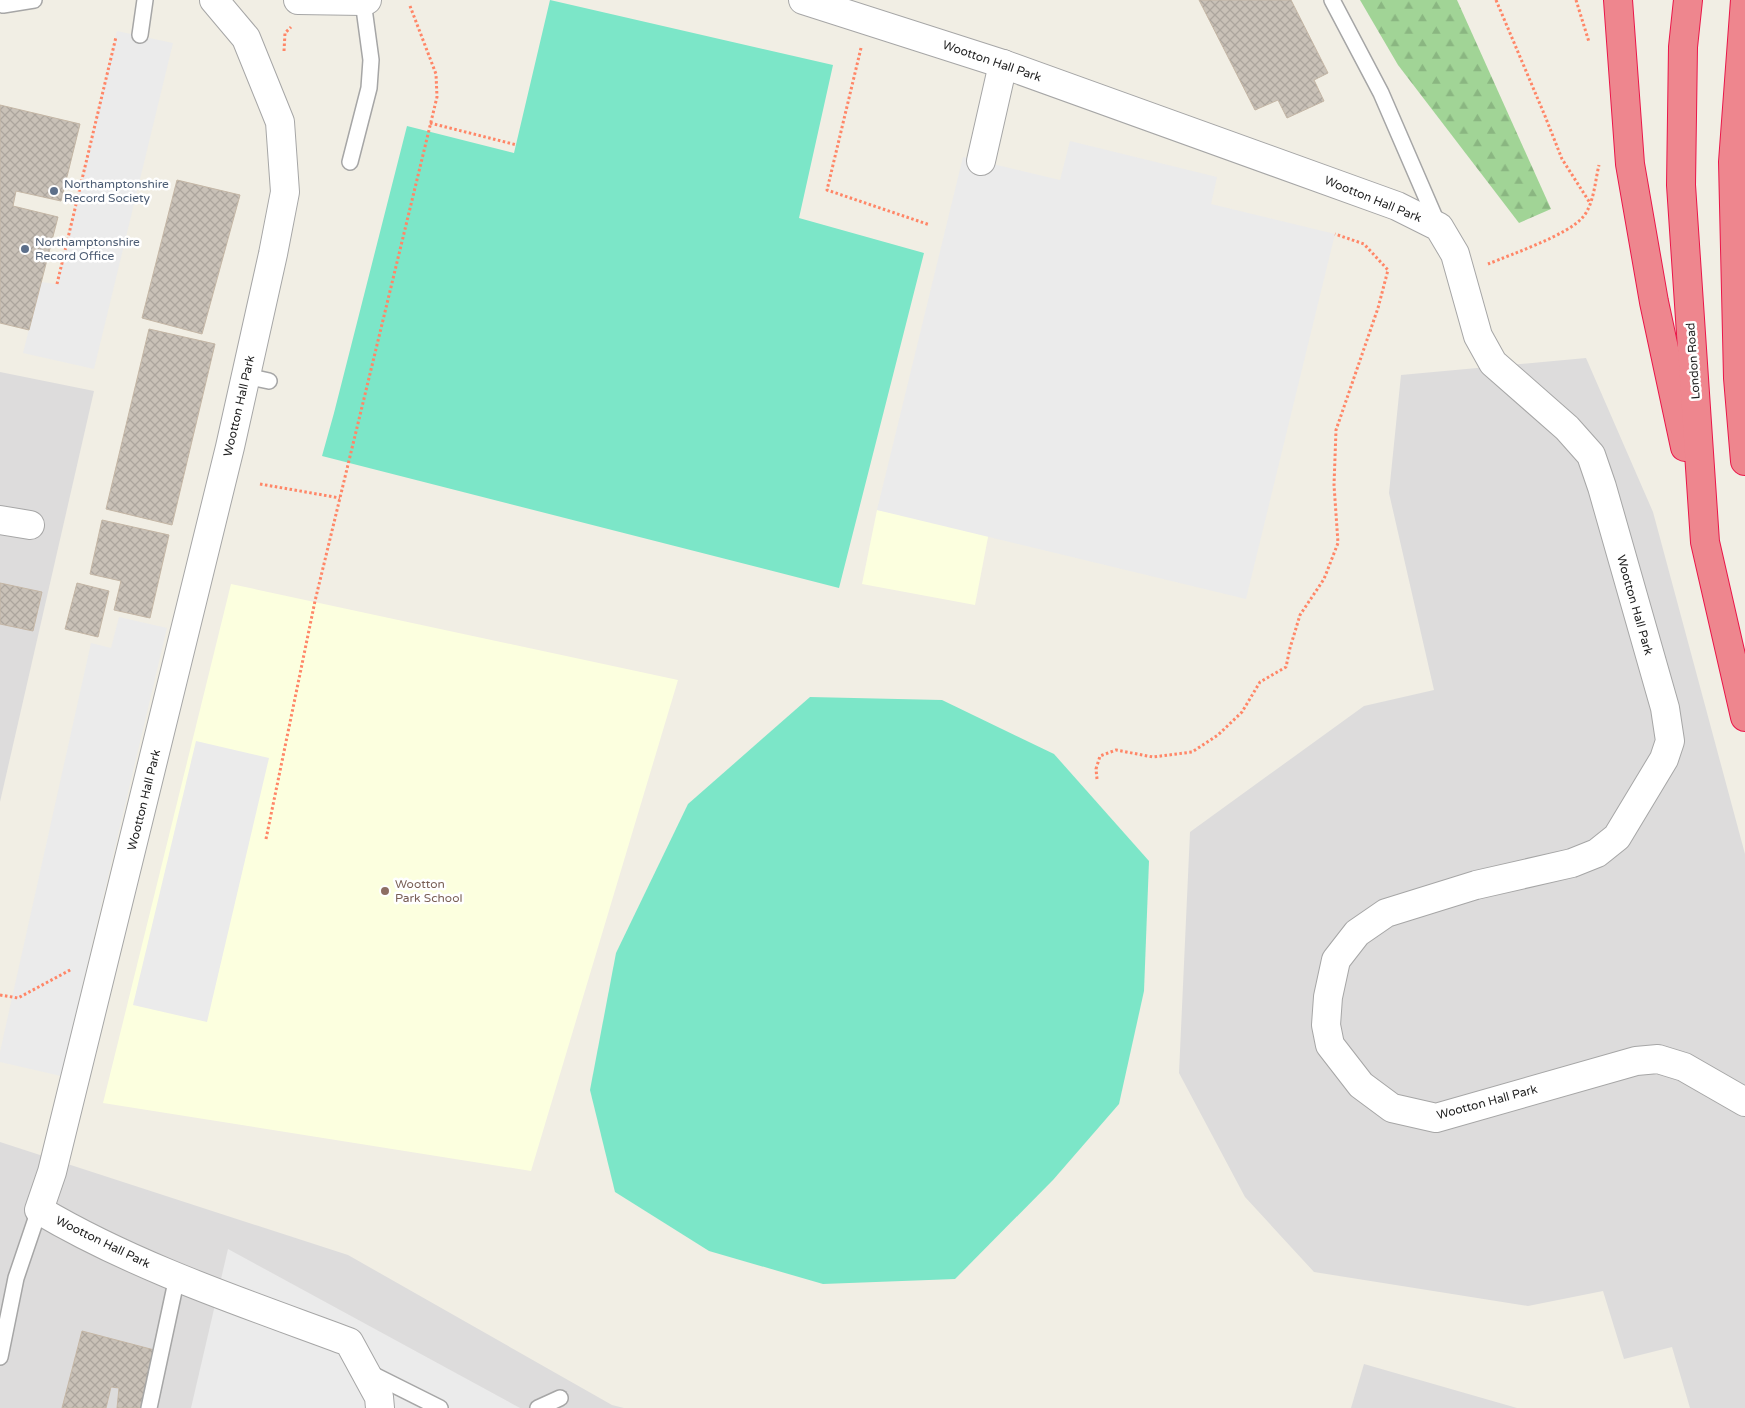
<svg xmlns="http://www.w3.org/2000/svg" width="1745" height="1408" viewBox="0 0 1745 1408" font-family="'Varela Round',sans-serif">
<defs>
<pattern id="forest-firs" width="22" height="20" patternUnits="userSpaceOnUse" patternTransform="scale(1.25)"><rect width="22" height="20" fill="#a1d496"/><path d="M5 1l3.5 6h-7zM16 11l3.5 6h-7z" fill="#8ab681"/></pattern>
<pattern id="building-cross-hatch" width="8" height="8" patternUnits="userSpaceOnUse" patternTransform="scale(1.25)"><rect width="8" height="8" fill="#c9c1b7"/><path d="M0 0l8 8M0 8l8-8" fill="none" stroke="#aca59d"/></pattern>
</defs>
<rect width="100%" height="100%" fill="#f1eee4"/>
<!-- residential -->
<g fill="#dddcdc">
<polygon points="1586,358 1653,512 1745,854 1745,1408 1690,1408 1672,1347 1624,1359 1603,1291 1528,1306 1314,1272 1245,1197 1179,1073 1190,832 1364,706 1434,690 1389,493 1401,375"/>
<polygon points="0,372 94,391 0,802"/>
<polygon points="0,1142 348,1255 612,1405 624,1408 0,1408"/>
<polygon points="1364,1364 1517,1408 1351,1408"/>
</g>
<!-- education -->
<g fill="#fcffdf">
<polygon points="877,510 989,532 975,605 862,584"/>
<polygon points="231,584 678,680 531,1171 103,1103"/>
</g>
<!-- forest -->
<polygon fill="url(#forest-firs)" points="1360,0 1457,0 1551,209 1519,223 1398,65"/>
<!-- pitch -->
<g fill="#7ce6c8">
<polygon points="550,0 833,65 799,218 924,253 839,588 322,456 334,413 407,126 514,153"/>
<polygon points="810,697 942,700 1054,754 1149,861 1144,991 1119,1104 1053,1180 955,1279 823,1284 709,1251 615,1192 590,1090 616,953 688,804"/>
</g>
<!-- parking -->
<g fill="#ebebeb">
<polygon points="117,31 173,43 94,369 23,353 41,282 57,284"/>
<polygon points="1070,141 1217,177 1211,204 1335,234 1246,599 877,510 963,157 1060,180"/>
<polygon points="119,617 167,628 61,1076 0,1062 0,1052 91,643 111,648"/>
<polygon points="196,741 269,758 207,1022 133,1005"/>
<polygon points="228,1249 520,1408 191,1408"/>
</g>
<!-- building -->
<g fill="url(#building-cross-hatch)" stroke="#c4b6a5">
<polygon points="1199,0 1291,0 1328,73 1314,80 1324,101 1287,118 1278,100 1255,110"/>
<polygon points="0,105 80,124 61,201 16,191 13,206 58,217 29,330 0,323"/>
<polygon points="177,180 240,195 202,334 142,318"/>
<polygon points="149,329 215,344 172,525 106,509"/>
<polygon points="102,520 169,535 150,618 114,610 121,581 90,574"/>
<polygon points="0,583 42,592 33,631 0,624"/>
<polygon points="77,583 109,591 98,637 65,629"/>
<polygon points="82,1331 162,1352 149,1408 117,1408 119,1388 111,1387 106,1408 62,1408"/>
</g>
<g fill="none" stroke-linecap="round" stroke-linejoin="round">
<defs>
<g id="lane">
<polyline points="1332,0 1381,93 1439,227"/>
<polyline points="3,5 34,0"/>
<polyline points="140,35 145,0"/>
<polyline points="350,162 369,88 371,60 363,1"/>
<polyline points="246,376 269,381"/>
<polyline points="0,1357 16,1278 39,1210"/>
<polyline points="368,1372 440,1408"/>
<polyline points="149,1408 177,1277"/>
<polyline points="538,1408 560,1398"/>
</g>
<g id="street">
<path d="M 214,0 L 246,38 L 280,122 L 285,192 L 273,254 L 230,447 L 52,1172 L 39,1210 C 135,1267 244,1303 349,1342 L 379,1397 L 380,1408"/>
<polyline points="298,0 363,1 367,0"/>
<polyline points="803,0 1003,64 1397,206 1439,227 1455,254 1478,336 1493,363 1567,428 1591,455 1602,487 1665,708 1670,741 1664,759 1617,837 1597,853 1572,863 1476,885 1386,913 1357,933 1336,960 1328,997 1326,1025 1330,1045 1361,1085 1392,1108 1436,1118 1636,1061 1658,1059 1684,1067 1745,1102"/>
<polyline points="981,161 1003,64"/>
<polyline points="0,520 30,525"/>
</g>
<g id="highway">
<polyline points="1618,0 1630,164 1654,302 1685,447"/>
<polyline points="1688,0 1683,47 1681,185 1705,542 1745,717"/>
<polyline points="1745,0 1733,162 1738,378 1745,461"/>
</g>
</defs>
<!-- lane casing -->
<use href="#lane" stroke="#a6a6a6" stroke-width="18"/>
<!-- street casing -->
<use href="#street" stroke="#a6a6a6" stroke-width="30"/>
<!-- highway casing -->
<use href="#highway" stroke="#ea1649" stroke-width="30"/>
<!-- path -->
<g stroke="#ff8667" stroke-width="3" stroke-dasharray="2.5 2.5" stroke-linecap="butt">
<polyline points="1496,0 1545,116 1562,159 1590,203"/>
<polyline points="1576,0 1589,42"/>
<polyline points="861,48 827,190 930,225"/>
<polyline points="284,51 285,33 291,27"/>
<polyline points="430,123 517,145"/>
<path d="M 1488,264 C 1512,254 1568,235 1583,217 C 1594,204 1595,181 1599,165"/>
<polyline points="57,284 116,37"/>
<polyline points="260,484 340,498"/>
<polyline points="1097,779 1096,769 1100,756 1116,750 1153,757 1192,752 1218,735 1242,712 1260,682 1286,667 1290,648 1300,615 1324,579 1338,543 1334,485 1336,430 1378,308 1388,270 1364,244 1335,234"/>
<polyline points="266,839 315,601 437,97 436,74 410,6"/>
<polyline points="0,995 18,998 72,969"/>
</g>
<!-- lane -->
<use href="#lane" stroke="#fff" stroke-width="15"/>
<!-- street -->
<use href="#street" stroke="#fff" stroke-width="28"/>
<!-- highway -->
<use href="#highway" stroke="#ee868e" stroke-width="28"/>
</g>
<!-- markers -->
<g fill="#5c6f8a" stroke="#fff" stroke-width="2">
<circle cx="54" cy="191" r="5"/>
<circle cx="25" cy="249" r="5"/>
</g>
<circle fill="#8d6e63" stroke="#fff" stroke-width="2" cx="385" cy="891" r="5"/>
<g text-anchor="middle" stroke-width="5" stroke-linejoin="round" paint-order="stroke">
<!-- street labels -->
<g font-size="12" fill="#1f1f1f" stroke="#fff">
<text transform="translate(992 61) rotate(19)" y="4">Wootton Hall Park</text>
<text transform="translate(1373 199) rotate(22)" y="4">Wootton Hall Park</text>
<text transform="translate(1693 361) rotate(-94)" y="4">London Road</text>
<text transform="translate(239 406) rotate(-77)" y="4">Wootton Hall Park</text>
<text transform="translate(1635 605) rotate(74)" y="4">Wootton Hall Park</text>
<text transform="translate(144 800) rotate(-76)" y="4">Wootton Hall Park</text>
<text transform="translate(1487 1102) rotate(-15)" y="4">Wootton Hall Park</text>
<text transform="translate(103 1242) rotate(26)" y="4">Wootton Hall Park</text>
</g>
<!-- service labels -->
<g font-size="12" fill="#4e5e75" stroke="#fff" text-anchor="start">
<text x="64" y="188">Northamptonshire<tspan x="64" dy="14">Record Society</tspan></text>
<text x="35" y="246">Northamptonshire<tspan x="35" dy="14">Record Office</tspan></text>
</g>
<!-- education labels -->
<g font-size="12" fill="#785e54" stroke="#fff" text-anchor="start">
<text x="395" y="888">Wootton<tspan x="395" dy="14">Park School</tspan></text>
</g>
</g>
</svg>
